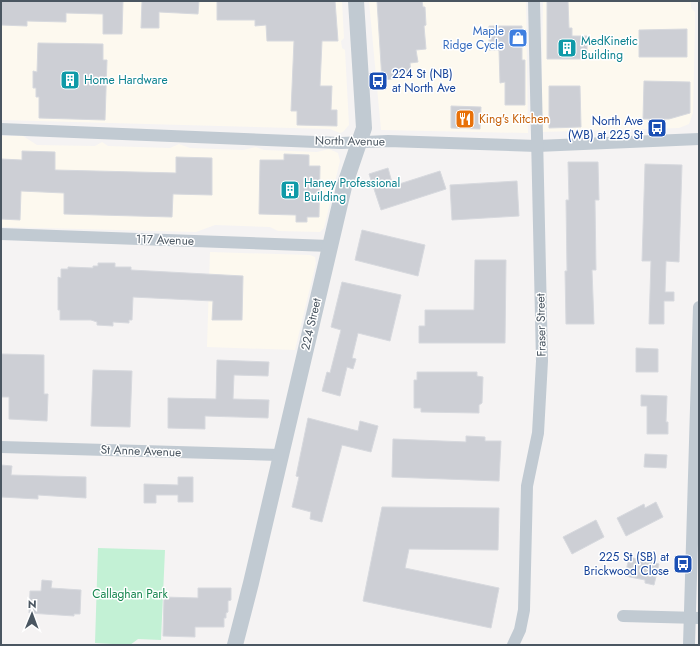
<svg xmlns="http://www.w3.org/2000/svg" width="700" height="646" viewBox="0 0 700 646" font-family="Jost,sans-serif">
<rect width="100%" height="100%" fill="#f5f3f3"/>
<!-- commercial -->
<g fill="#fdf9ef">
<polygon points="1,1 342,1 344,38 341,41 342,48 345,50 349,125 343,132 340,133 330,129 1,120"/>
<polygon points="369,1 526,1 528,133 381,130"/>
<polygon points="543,1 691,1 691,8 695,12 695,25 693,113 689,124 679,128 541,132"/>
<polygon points="1,136 23,136 37,145 95,146 102,142 108,146 170,148 179,144 190,148 243,150 256,147 264,150 317,152 329,149 338,153 340,161 324,228 320,232 278,231 270,227 215,225 196,232 1,227"/>
<polygon points="210,252 310,255 315,257 316,263 295,350 207,347"/>
</g>
<!-- green -->
<polygon fill="#c3f1d5" points="98,548 165,550 161,640 138,639 130,645 95,643"/>
<!-- building -->
<g fill="#cdcfd5" stroke="#d7d9de">
<polygon points="1,1 123,1 122,34 103,34 103,14 66,13 66,22 27,21 27,26 1,25"/>
<polygon points="142,1 199,1 198,14 159,12 159,28 141,28"/>
<polygon points="217,1 335,1 338,41 322,41 320,86 332,86 331,110 337,110 337,126 297,125 297,111 291,111 294,41 267,41 266,25 255,26 255,20 217,20"/>
<polygon points="377,1 422,1 423,7 425,7 426,25 424,26 426,49 416,50 418,62 410,63 411,77 382,80"/>
<polygon points="547,1 568,1 569,28 572,28 572,36 587,36 587,59 547,59"/>
<polygon points="489,26 522,26 522,60 525,60 525,105 505,105 505,82 500,83 499,50 489,50"/>
<polygon points="687,29 687,57 639,57 639,30"/>
<polygon points="38,43 103,44 103,60 107,60 105,120 39,118 39,97 36,97 36,88 33,88 33,71 37,72"/>
<polygon points="644,81 690,82 690,113 669,119 643,119"/>
<polygon points="549,86 580,86 581,127 549,128"/>
<polygon points="451,106 481,107 480,129 451,128"/>
<polygon points="22,151 55,152 55,170 176,173 176,157 212,158 212,195 173,194 172,217 64,214 64,193 21,191 20,220 1,219 1,159 22,160"/>
<polygon points="284,154 309,155 309,166 320,166 319,217 307,217 307,222 296,222 296,215 259,214 260,160 284,160"/>
<polygon points="568,162 598,162 599,200 595,200 596,270 592,270 594,324 566,324 565,271 567,271 566,200 569,200"/>
<polygon points="645,164 682,165 679,262 666,261 665,292 674,292 674,301 664,301 664,324 649,324 651,261 642,261"/>
<polygon points="388,168 393,186 440,171 446,189 381,210 369,174"/>
<polygon points="517,181 519,216 452,220 450,185"/>
<polygon points="362,230 425,245 418,276 355,260"/>
<polygon points="475,260 506,260 505,343 419,343 419,326 425,326 425,310 474,310"/>
<polygon points="98,263 115,263 115,267 131,267 131,270 243,276 242,320 212,320 213,301 133,297 132,320 129,320 129,323 113,322 113,326 97,325 97,322 91,320 60,320 60,310 58,310 58,277 61,278 61,269 68,269 68,267 93,268 93,266 98,266"/>
<polygon points="342,282 401,295 390,341 358,333 352,358 356,359 353,369 347,367 340,396 322,391 327,372 330,373 341,330 331,327"/>
<polygon points="636,348 658,349 658,372 636,372"/>
<polygon points="1,354 44,355 44,394 48,394 47,421 9,419 9,397 1,397"/>
<polygon points="217,360 269,362 268,376 234,375 233,399 269,400 268,418 205,416 205,429 168,428 168,398 216,399"/>
<polygon points="93,370 132,371 130,427 91,426"/>
<polygon points="417,372 477,372 477,376 483,377 482,403 479,405 479,413 421,412 421,408 414,408 414,380 417,380"/>
<polygon points="641,395 667,396 666,422 668,422 668,434 647,434 647,406 641,406"/>
<polygon points="308,418 358,431 360,421 378,426 371,452 342,445 322,522 310,519 311,512 292,507 299,477 296,476"/>
<polygon points="466,436 485,437 485,441 501,441 499,481 392,477 393,439 466,442"/>
<polygon points="645,454 667,455 666,468 644,467"/>
<polygon points="1,465 12,466 11,475 86,477 86,498 38,495 38,499 1,497"/>
<polygon points="178,477 193,477 193,502 178,502 178,495 156,495 156,503 144,503 144,484 178,485"/>
<polygon points="656,502 663,517 626,536 617,518 644,504 645,508"/>
<polygon points="382,507 499,508 498,550 409,549 405,568 499,588 491,628 363,601"/>
<polygon points="596,520 604,537 572,554 563,537"/>
<polygon points="629,557 659,564 654,585 645,583 645,580 625,576"/>
<polygon points="42,580 52,581 51,588 81,590 80,614 74,614 74,616 29,613 30,591 41,591"/>
<polygon points="198,588 231,588 231,600 228,601 228,612 226,613 226,618 224,618 224,627 195,627 195,637 163,636 164,597 198,598"/>
</g>
<g fill="none" stroke-linecap="round" stroke-linejoin="round">
<!-- minor -->
<g stroke="#c1cad2" stroke-width="12">
<polyline points="1,129 341,143 388,141 537,146 699,139"/>
<polyline points="1,234 330,246"/>
<polyline points="1,447 280,455"/>
<polyline points="623,616 699,618"/>
<polyline points="513,645 520,630 524,610 527,486 538,433 542,361 534,1"/>
<polyline points="689,645 699,307"/>
</g>
<!-- tertiary -->
<polyline stroke="#c1cad2" stroke-width="16" points="235,645 251,583 344,187 364,128 356,1"/>
</g>
<!-- icons -->
<defs>
<symbol id="shop-square" viewBox="-11 -11 22 22"><rect x="-9" y="-9" width="18" height="18" rx="4" fill="#3f7fe0" stroke="#fff"/><path d="M-5-2.5h2.3a2.7 3.5 0 0 1 5.4 0H5L5.5 6h-11ZM-1.5-2.5h3a1.5 2.3 0 0 0-3 0Z" fill="#fff"/></symbol>
<symbol id="building-square" viewBox="-11 -11 22 22"><rect x="-9" y="-9" width="18" height="18" rx="4" fill="#0f9aa8" stroke="#fff"/><path d="M-4-6H4V6H1V3H-1V6H-4ZM-2.5-4.3h1.7v1.8h-1.7ZM.8-4.3h1.7v1.8H.8ZM-2.5-1h1.7V.8h-1.7ZM.8-1h1.7V.8H.8Z" fill="#fff"/></symbol>
<symbol id="bus-square" viewBox="-11 -11 22 22"><rect x="-9" y="-9" width="18" height="18" rx="4" fill="#1a4fb4" stroke="#fff"/><path d="M-5-6H5V4H4V6H2V4H-2V6H-4V4H-5ZM-3.5-4V0h7V-4ZM-3.5 1.2v1.5H-2V1.2ZM2 1.2v1.5H3.5V1.2Z" fill="#fff"/></symbol>
<symbol id="restaurant-square" viewBox="-11 -11 22 22"><rect x="-9" y="-9" width="18" height="18" rx="4" fill="#e8710a" stroke="#fff"/><path d="M-5-6h1v4h1v-4h1v4h1v-4h1v5L-1.5 .5V6h-2V.5L-5-1ZM5-6V6H3V1.5H1.5Q1.5-4 5-6Z" fill="#fff"/></symbol>
</defs>
<g fill-rule="evenodd">
<use href="#shop-square" x="507" y="27" width="22" height="22"/>
<use href="#building-square" x="556" y="37" width="22" height="22"/>
<use href="#building-square" x="59" y="69" width="22" height="22"/>
<use href="#bus-square" x="367" y="70" width="22" height="22"/>
<use href="#restaurant-square" x="454" y="108" width="22" height="22"/>
<use href="#bus-square" x="646" y="117" width="22" height="22"/>
<use href="#building-square" x="279" y="179" width="22" height="22"/>
<use href="#bus-square" x="672" y="553" width="22" height="22"/>
</g>
<g text-anchor="middle" stroke-width="3" stroke-linejoin="round" paint-order="stroke">
<!-- shop labels -->
<g font-size="12" fill="#366cbe" stroke="#fff" text-anchor="end">
<text x="504" y="35">Maple<tspan x="504" dy="14">Ridge Cycle</tspan></text>
</g>
<!-- culture labels -->
<g font-size="12" fill="#0d838f" stroke="#fff" text-anchor="start">
<text x="581" y="45">MedKinetic<tspan x="581" dy="14">Building</tspan></text>
<text x="84" y="84">Home Hardware</text>
<text x="304" y="187">Haney Professional<tspan x="304" dy="14">Building</tspan></text>
</g>
<!-- transit labels -->
<g font-size="12" fill="#164399" stroke="#fff" text-anchor="end">
<text x="392" y="78" text-anchor="start">224 St (NB)<tspan x="392" dy="14">at North Ave</tspan></text>
<text x="643" y="125">North Ave<tspan x="643" dy="14">(WB) at 225 St</tspan></text>
<text x="669" y="561">225 St (SB) at<tspan x="669" dy="14">Brickwood Close</tspan></text>
</g>
<!-- food labels -->
<g font-size="12" fill="#c56008" stroke="#fff" text-anchor="start">
<text x="479" y="123">King's Kitchen</text>
</g>
<!-- street labels -->
<g font-size="12" fill="#4a5661" stroke="#fff">
<text transform="translate(350 141) rotate(1)" y="4">North Avenue</text>
<text transform="translate(165 240) rotate(2)" y="4">117 Avenue</text>
<text transform="translate(311 324) rotate(-77)" y="4">224 Street</text>
<text transform="translate(541 325) rotate(-91)" y="4">Fraser Street</text>
<text transform="translate(141 451) rotate(2)" y="4">St Anne Avenue</text>
</g>
<!-- park labels -->
<g font-size="12" fill="#17864f" stroke="#fff">
<text x="130" y="598">Callaghan Park</text>
</g>
</g>
<!-- border -->
<rect width="700" height="646" fill="none" stroke="#4a5661" stroke-width="4"/>
<!-- north arrow -->
<g transform="translate(32 614) rotate(1)" stroke="#ffffff" stroke-width="3" paint-order="stroke">
<path d="M0-3L7 15L0 10L-7 15Z" fill="#4a5661"/>
<text y="-6" font-size="11" font-weight="bold" text-anchor="middle" fill="#4a5661">N</text>
</g>
</svg>
